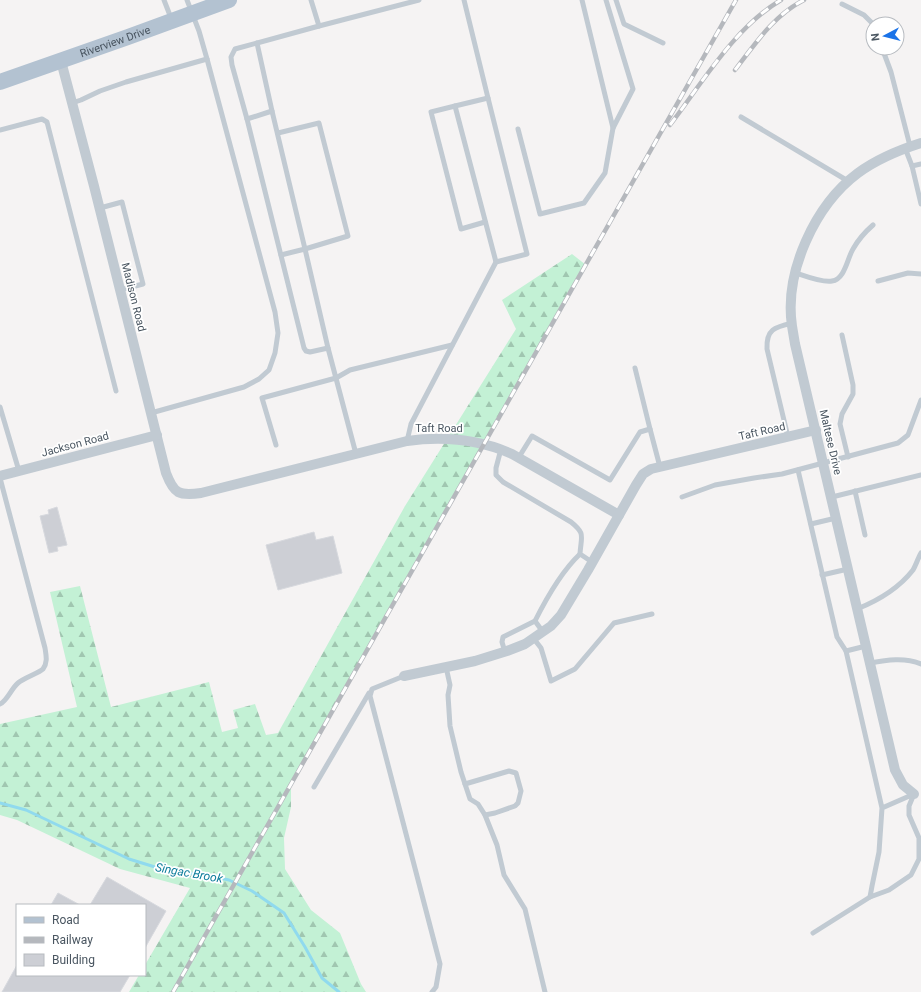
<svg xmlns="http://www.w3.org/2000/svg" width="921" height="992" viewBox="0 0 921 992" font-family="Roboto,sans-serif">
<defs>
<pattern id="forest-firs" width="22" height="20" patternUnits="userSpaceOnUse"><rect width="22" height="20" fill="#c3f1d5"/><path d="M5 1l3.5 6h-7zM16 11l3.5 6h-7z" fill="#a0c6b0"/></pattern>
</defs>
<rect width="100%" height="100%" fill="#f5f3f3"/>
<!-- forest -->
<polygon fill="url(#forest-firs)" points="572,254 586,265 291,787 291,807 284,838 285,869 311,910 340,933 361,984 366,992 129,992 139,975 145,975 145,965 190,888 120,869 17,820 0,815 0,724 77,707 50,592 80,586 111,707 209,682 222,732 238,728 233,710 255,704 266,735 278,733 405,506 516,329 502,300"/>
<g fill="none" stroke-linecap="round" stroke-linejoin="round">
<!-- stream -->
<polyline stroke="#90daee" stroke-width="3" points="0,803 26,810 129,859 168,871 206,875 229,880 252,891 284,913 305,947 322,978 339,992"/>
</g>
<!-- building -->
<g fill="#cdcfd5" stroke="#d7d9de">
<polygon points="57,507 67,545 57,547 58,551 49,553 40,516 49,514 48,510"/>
<polygon points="314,532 316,540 333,536 342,573 278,590 266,545"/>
<polygon points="107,877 166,911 145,948 145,905 90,905"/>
<polygon points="58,893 80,905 51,905"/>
<polygon points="17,965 17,975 130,975 120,992 2,992"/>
</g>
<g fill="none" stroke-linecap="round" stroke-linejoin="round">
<!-- service -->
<g stroke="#c1cad2" stroke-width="5">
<polyline points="164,0 171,18"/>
<polyline points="311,0 319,26 235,49 231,57 232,65 247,119 304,348 306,351 310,352 328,348 356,454"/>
<polyline points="582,0 613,128 633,89 606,0"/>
<polyline points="616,0 624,24 663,43"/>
<polyline points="842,4 864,15 873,24"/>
<polyline points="319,26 419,0"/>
<polyline points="257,43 272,111"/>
<polyline points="882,48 891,72 910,146"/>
<polyline points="488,98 455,106 496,262"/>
<polyline points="72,103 81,100 100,91 126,82 207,59 199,31 187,0"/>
<polyline points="455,106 431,112 461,229 485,222"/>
<polyline points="741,117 848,181"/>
<polyline points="247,119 272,111 305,249 348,236 319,123 278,133"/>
<polyline points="518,129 540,214 584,203 605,173 613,128"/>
<polyline points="0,130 42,119 47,122 116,391"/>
<polyline points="905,148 912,166 921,204"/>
<polyline points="912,166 921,164"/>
<polyline points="100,208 122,202 143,284 120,290"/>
<polyline points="281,255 305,249 328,348"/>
<path d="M 796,273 C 805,276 823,283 832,281 C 845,279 847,259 853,249 C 858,240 865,232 873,225"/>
<polyline points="878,281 908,273 921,274"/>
<polyline points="842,335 853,385 853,394 842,414 840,424 848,457"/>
<polyline points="635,368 650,429"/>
<polyline points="0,407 19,471"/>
<polyline points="151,413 244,387 259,379 269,370 275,353 278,333 275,312 207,59"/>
<path d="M 788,437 L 767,349 C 766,329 775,327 792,323"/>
<polyline points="407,441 411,424 496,262 527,254 488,98 464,0"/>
<polyline points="276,445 262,398 336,378 350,370 452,345"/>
<path d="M 501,449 L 496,468 L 496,475 L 503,482 L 571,522 C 586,534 581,536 580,554 L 592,562"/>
<polyline points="519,457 532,436 610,480 640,432 650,429 660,467"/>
<polyline points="798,470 837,637 846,651"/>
<path d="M 0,478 L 45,648 C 46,655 48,662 43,669 C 39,673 24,678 18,683 C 11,689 7,701 0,704"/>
<polyline points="855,491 865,535"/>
<polyline points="682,497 715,485 754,478 782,474 898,443 908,435 921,400"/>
<polyline points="832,497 921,475"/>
<polyline points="811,524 836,518"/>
<polyline points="822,575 848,569"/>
<path d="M 857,609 C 877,601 899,588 913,570 C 916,565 918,558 921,553"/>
<path d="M 543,632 L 535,621 C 546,599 562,571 580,554"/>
<polyline points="534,639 541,648 551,681 575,669 614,623 652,614"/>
<polyline points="866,646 846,651 882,808 879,852 872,886 870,897 889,890 911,875 919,859 919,838 909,815 909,806 914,794 882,808"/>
<polyline points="505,652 502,642 503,637 535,621"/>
<path d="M 870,663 C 886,660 905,657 921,664"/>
<polyline points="446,667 450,685 448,695 450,726 461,772 470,799 478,804 485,815 497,845 504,875 525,909 545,992"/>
<polyline points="404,676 372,689 370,696 440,964 436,987 432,992"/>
<polyline points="465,784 509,771 516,773 521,791 518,803 515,806 495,813 485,815"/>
<polyline points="314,787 369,693"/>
<polyline points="813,933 870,897"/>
</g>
<!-- minor -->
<g stroke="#c1cad2" stroke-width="10">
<path d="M 61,61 L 94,186 L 166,473 C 174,494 179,496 201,493 L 407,441 C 444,436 478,439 512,454 L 619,515"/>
<polyline points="0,476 157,435"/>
<polyline points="404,676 475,661 507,651 525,644 551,626 561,615 588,570 636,485 643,474 651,469 816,430"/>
<path d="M 914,794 L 903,785 L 895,770 L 795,344 C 794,338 793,332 792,326 C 784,272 815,205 858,173 C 877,159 899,150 921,143"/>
</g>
<!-- primary -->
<path stroke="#b3c2d1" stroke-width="16" id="s1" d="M 0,82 L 128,37 L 229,0"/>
<defs>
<g id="rail">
<path d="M 735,70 C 755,44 774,15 804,0"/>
<path d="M 670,125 C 702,83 735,27 781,0"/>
<polyline points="173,992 736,0"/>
</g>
</defs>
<!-- rail casing -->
<use href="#rail" stroke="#b5b8bd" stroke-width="4.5"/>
<!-- rail -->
<use href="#rail" stroke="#fff" stroke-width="3" stroke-dasharray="9" stroke-linecap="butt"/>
</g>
<g text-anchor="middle" stroke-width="3.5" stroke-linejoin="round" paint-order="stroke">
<!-- street labels -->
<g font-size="11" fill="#4a5661" stroke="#fff">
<text dy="4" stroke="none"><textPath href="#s1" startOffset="122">Riverview Drive</textPath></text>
<text transform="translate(134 297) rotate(76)" y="4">Madison Road</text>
<text x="439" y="432">Taft Road</text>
<text transform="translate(762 431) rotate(-13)" y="4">Taft Road</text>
<text transform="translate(831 442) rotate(77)" y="4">Maltese Drive</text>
<text transform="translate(75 444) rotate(-15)" y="4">Jackson Road</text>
</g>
<!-- water labels -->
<g font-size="12" font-style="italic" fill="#0c7c9b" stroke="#fff">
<text transform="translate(189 873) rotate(10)" y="4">Singac Brook</text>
</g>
</g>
<!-- legend -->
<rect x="16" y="904" width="130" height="72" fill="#ffffff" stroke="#b7bbc0"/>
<rect x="24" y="917" width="20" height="6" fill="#b3c2d1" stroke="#b7bbc0"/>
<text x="52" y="924" font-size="12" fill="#4a5661">Road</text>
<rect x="24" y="937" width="20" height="6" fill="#b5b8bd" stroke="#b7bbc0"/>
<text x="52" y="944" font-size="12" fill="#4a5661">Railway</text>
<rect x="24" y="954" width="20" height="12" fill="#cdcfd5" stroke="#b7bbc0"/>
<text x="52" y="964" font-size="12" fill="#4a5661">Building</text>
<!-- north arrow -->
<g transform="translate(885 36) rotate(263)"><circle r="19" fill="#ffffff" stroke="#b7bbc0"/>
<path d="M0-3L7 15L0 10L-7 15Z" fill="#1a73e8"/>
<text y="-6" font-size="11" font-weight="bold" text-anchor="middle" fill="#4a5661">N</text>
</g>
</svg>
